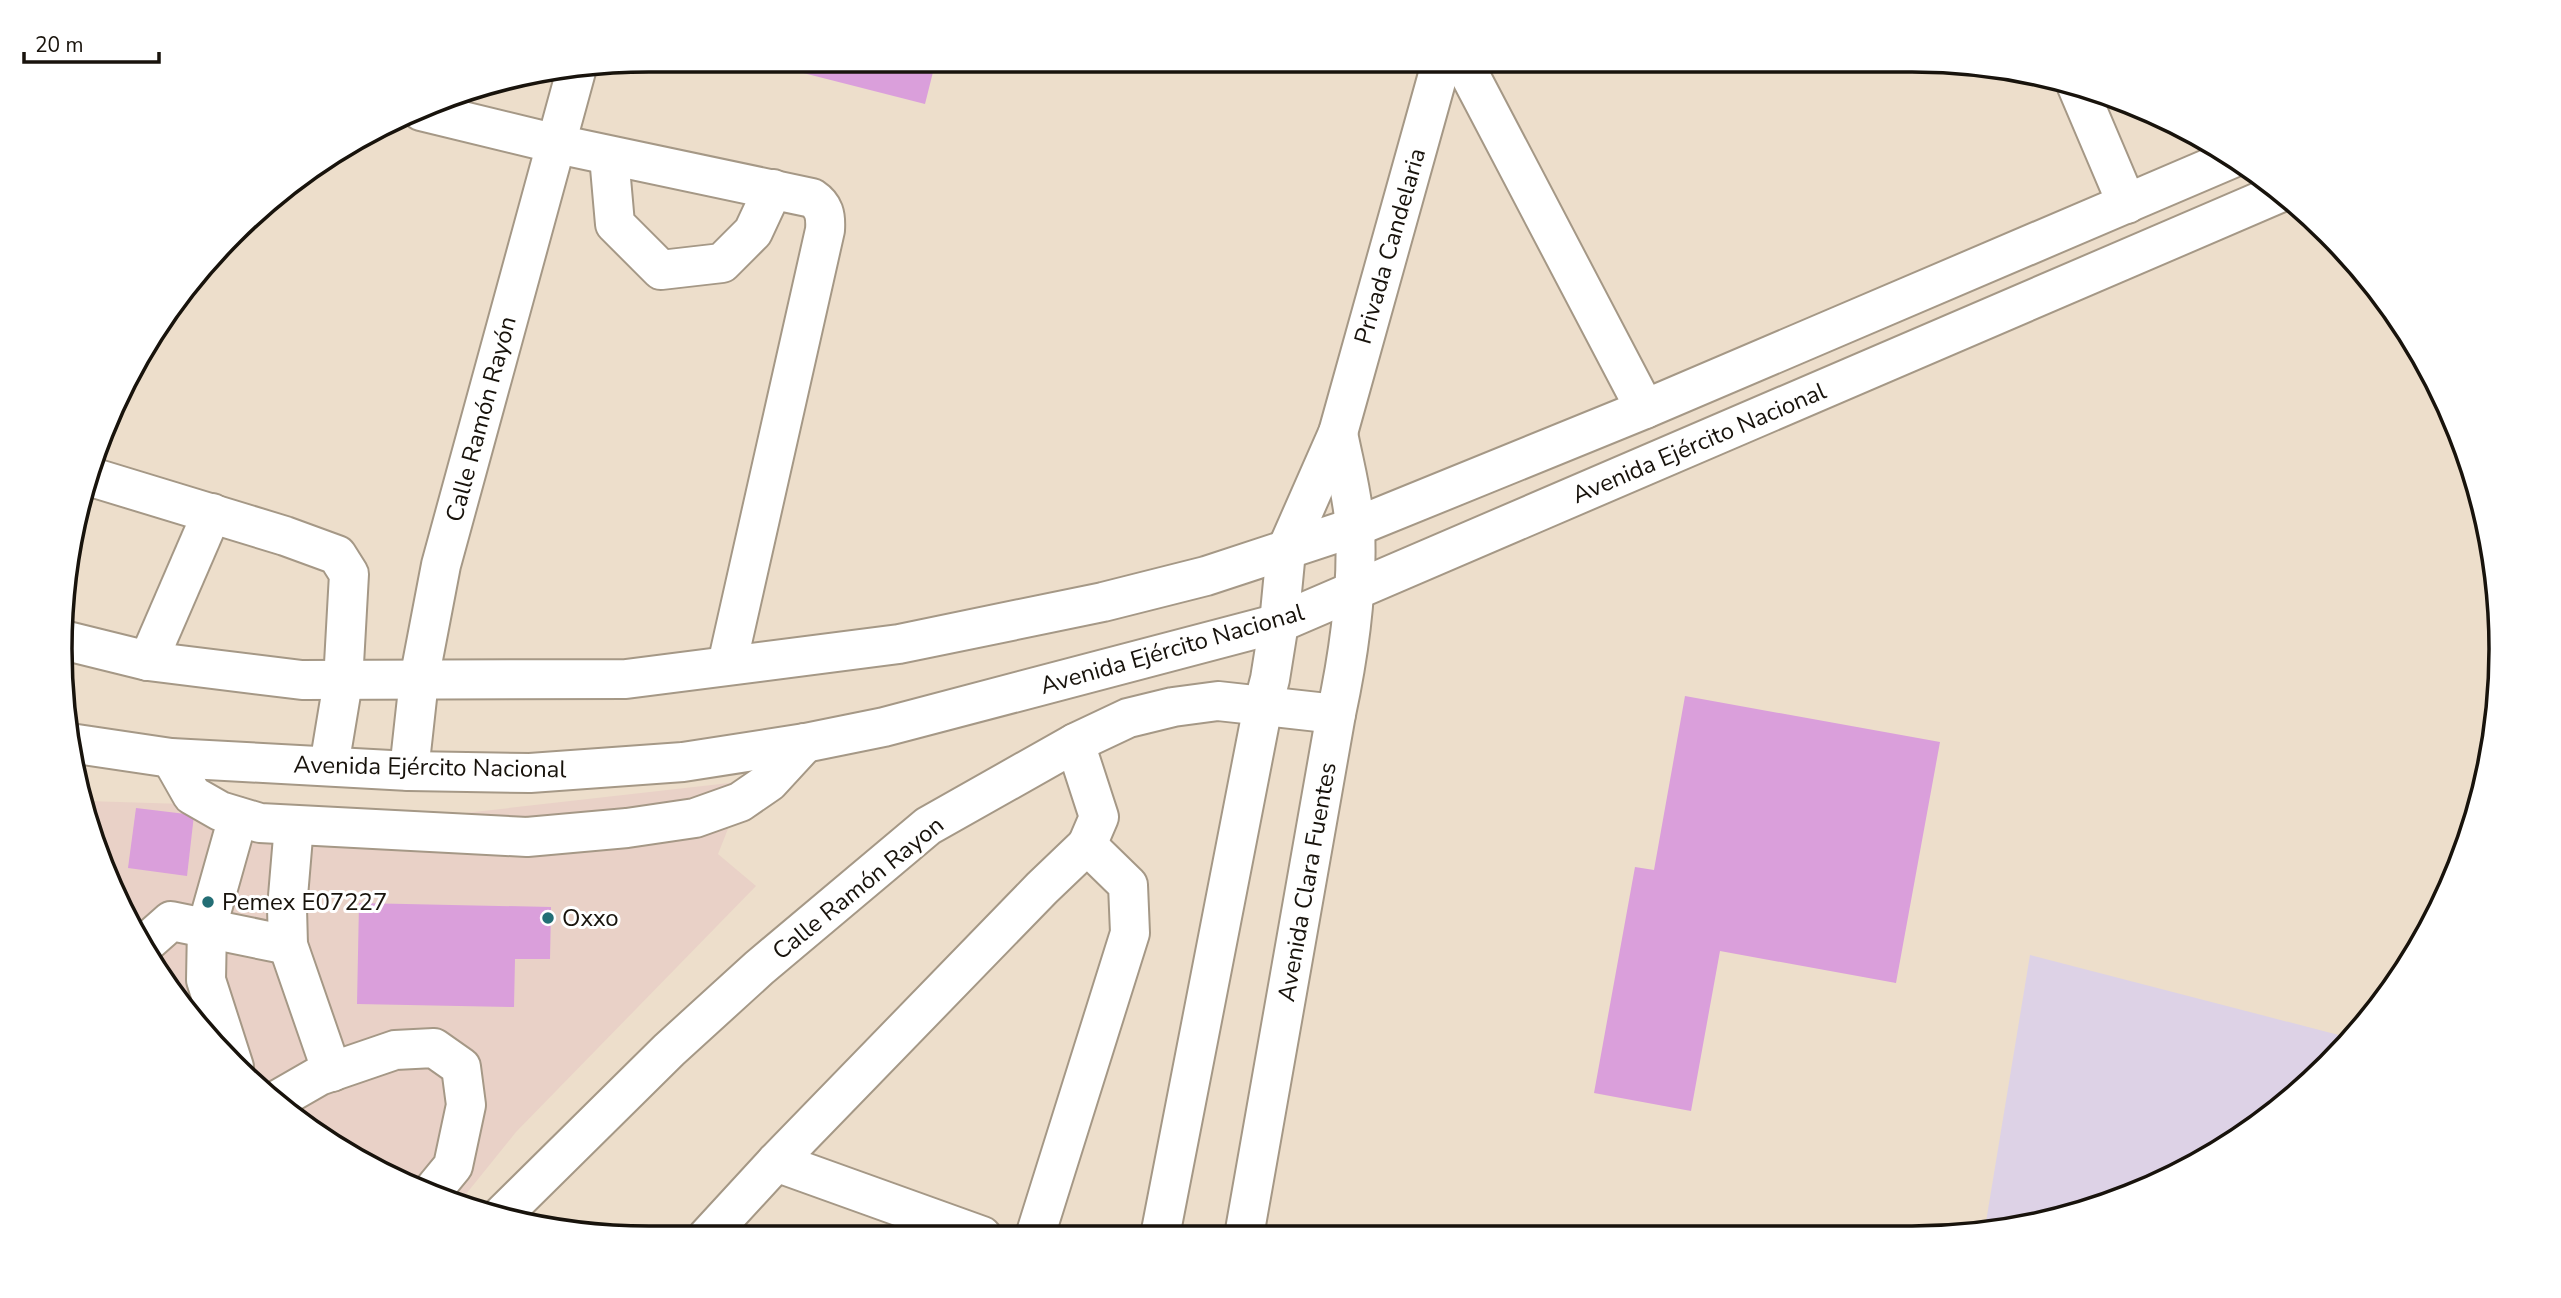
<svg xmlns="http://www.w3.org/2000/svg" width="2561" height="1298" viewBox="0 0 2561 1298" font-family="'Nunito Sans',sans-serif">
<rect width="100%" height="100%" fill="#eddecb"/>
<!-- commercial -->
<polygon fill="#e9d1c7" points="747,781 718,854 756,886 516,1132 458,1204 389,1178 232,1066 120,909 87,801 465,813"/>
<!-- industrial -->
<polygon fill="#ddd2e6" points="2030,955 2354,1039 2240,1139 2102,1207 1984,1234"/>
<!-- building -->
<g fill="#da9fdb">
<polygon points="752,60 936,60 925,104"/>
<polygon points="1685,696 1940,742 1896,983 1720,951 1691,1111 1594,1093 1635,867 1654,870"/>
<polygon points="136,808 194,815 187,876 128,868"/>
<polygon points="359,903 551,907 550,959 515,959 514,1007 357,1004"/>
</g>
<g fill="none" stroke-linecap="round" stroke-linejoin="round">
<defs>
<g id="minor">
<polyline points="1462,60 1645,409"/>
<polyline points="2076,84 2127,204"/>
<path d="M 421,111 L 557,144 L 812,198 C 824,206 826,215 825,230 L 727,665"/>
<polyline points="609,156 615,224 661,270 722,263 753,232 773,189"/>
<polyline points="88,476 285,536 337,555 349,574 343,682 329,766"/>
<polyline points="148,661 212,513"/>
<polyline points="1075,743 1099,817 1087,845"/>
<polyline points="171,758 192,795 220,811 260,823 527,837 627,828 695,818 740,802 769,782 805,743"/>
<polyline points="409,771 419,680 441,565 576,71"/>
<polyline points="294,825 287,908 288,945 332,1072"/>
<polyline points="145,944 171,921 288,945"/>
<polyline points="234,1067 206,980 207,927 238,817"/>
<polyline points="279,1099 319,1076 395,1050 434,1048 461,1067 466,1105 453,1166 430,1194"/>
<polyline points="776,1162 982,1236"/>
<polyline points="498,1219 669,1050 759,968 928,826 1075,743 1128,718 1173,707 1218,701 1336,714"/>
<polyline points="1160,1236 1263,706 1270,679 1279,623 1286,551 1338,433 1442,60"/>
<path d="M 1244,1236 L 1336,714 C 1349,654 1358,590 1355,528 C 1353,496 1344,464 1338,433"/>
<polyline points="707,1237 776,1162 1042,888 1087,845 1128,885 1130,933 1035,1236"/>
</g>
<g id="major">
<polyline points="67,641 148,661 302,680 626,679 899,644 1103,602 1206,576 1355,527 1645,409 2233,158"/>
<polyline points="70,743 171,758 409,771 530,773 683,762 805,743 884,727 1279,623 2282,192"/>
</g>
</defs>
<!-- minor casing -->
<use href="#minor" stroke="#a59886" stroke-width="42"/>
<!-- major casing -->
<use href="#major" stroke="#a59886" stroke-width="42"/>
<!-- minor -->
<use href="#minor" stroke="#fff" stroke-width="38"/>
<!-- major -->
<use href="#major" stroke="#fff" stroke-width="38"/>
</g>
<!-- markers -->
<g fill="#236e75" stroke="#fff" stroke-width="2.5">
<circle cx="208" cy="902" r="7"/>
<circle cx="548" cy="918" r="7"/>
</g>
<g text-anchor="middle" stroke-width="6" stroke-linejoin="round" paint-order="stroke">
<!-- street labels -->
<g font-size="24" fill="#18130c" stroke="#fff">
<text transform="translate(1390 246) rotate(-74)" y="8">Privada Candelaria</text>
<text transform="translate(481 419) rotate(-75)" y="8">Calle Ramón Rayón</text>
<text transform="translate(1699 443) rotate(-23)" y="8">Avenida Ejército Nacional</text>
<text transform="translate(1172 649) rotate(-16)" y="8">Avenida Ejército Nacional</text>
<text transform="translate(430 767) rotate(1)" y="8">Avenida Ejército Nacional</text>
<text transform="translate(1307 882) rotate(-80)" y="8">Avenida Clara Fuentes</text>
<text transform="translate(858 888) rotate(-39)" y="8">Calle Ramón Rayon</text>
</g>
<!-- poi labels -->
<g font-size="24" fill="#18130c" stroke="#fff" text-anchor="start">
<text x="222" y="910">Pemex E07227</text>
<text x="562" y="926">Oxxo</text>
</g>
</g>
<!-- crop -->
<path d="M0 0H2561V1298H0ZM649 72H1912A577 577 0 0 1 2489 649V649A577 577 0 0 1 1912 1226H649A577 577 0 0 1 72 649V649A577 577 0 0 1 649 72Z" fill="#fff" fill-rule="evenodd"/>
<path fill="none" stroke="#18130c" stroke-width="3.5" d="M649 72H1912A577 577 0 0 1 2489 649V649A577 577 0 0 1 1912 1226H649A577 577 0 0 1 72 649V649A577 577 0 0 1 649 72Z"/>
<!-- scale -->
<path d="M24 52v10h135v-10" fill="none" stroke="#18130c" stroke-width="3.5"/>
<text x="35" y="52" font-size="21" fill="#18130c" stroke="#ffffff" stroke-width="5" paint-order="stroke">20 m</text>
</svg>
